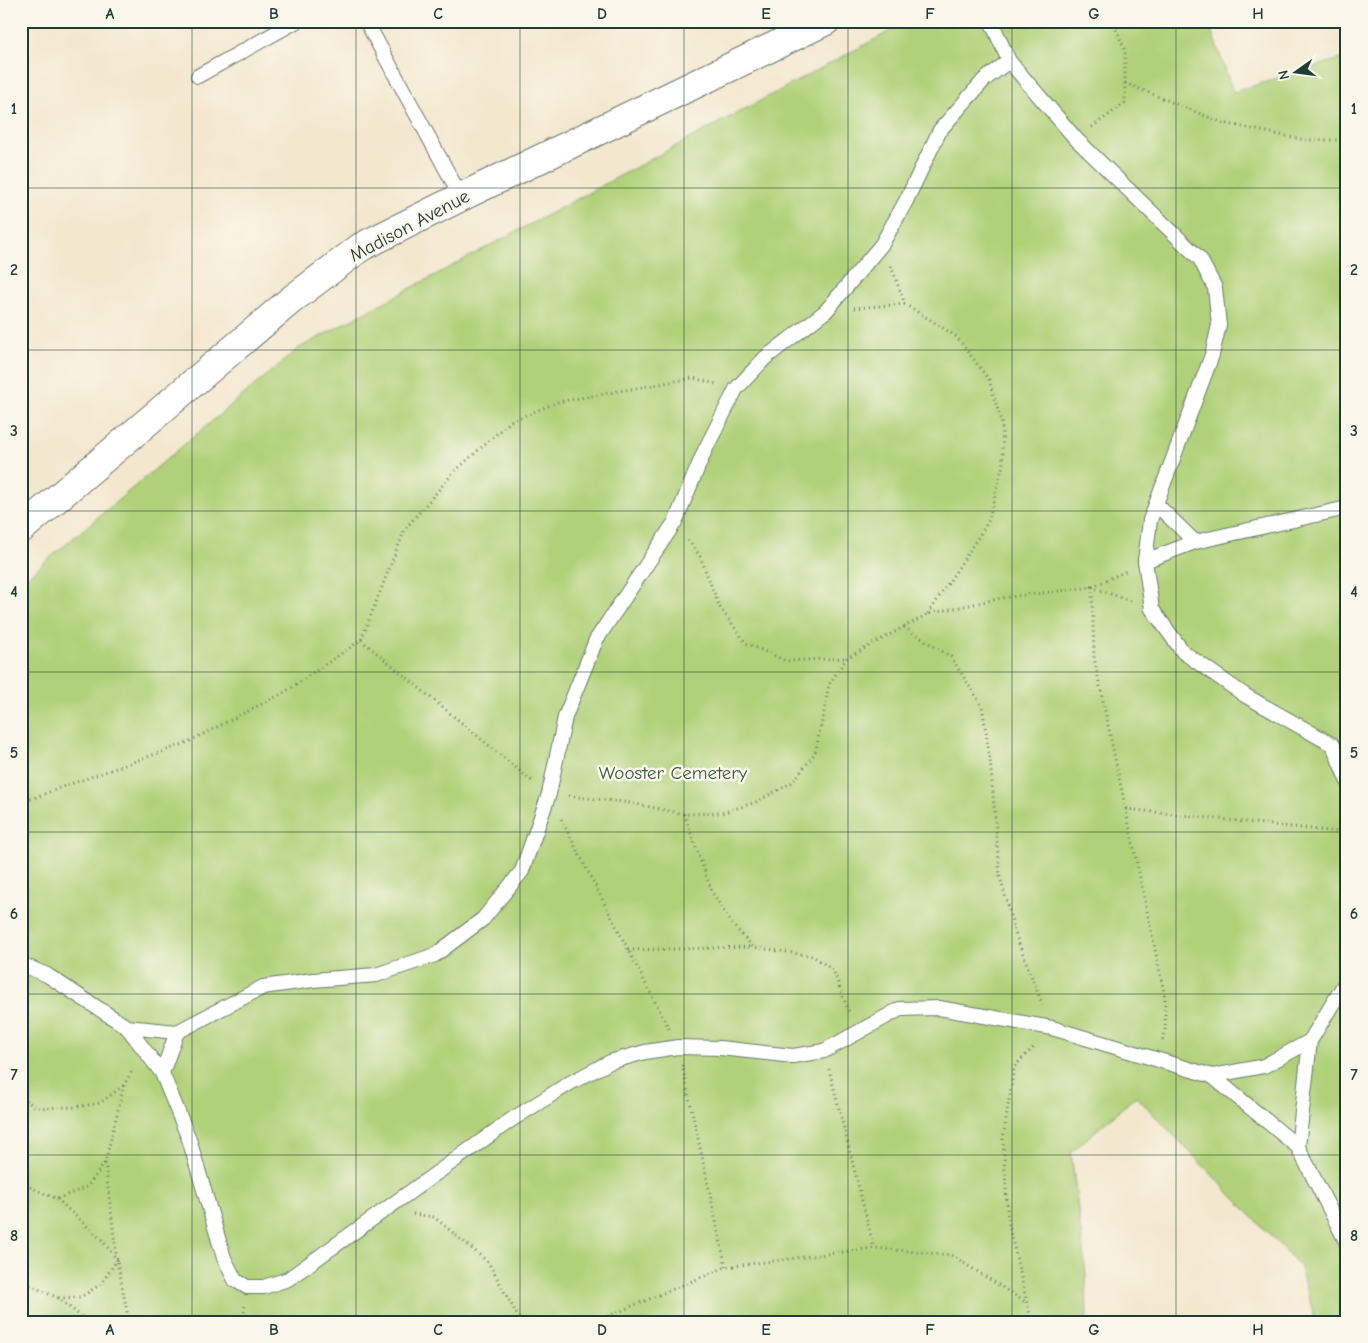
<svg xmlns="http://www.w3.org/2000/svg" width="1368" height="1343" viewBox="0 0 1368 1343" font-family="'Comic Neue',sans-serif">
<rect width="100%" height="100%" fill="#fbf7ec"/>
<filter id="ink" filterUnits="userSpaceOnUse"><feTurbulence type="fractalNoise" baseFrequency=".02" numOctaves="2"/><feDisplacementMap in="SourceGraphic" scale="10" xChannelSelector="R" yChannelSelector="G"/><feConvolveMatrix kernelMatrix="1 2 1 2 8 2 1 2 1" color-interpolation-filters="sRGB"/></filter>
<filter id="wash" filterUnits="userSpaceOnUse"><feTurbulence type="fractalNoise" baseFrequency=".0096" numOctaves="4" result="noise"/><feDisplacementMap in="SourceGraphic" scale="20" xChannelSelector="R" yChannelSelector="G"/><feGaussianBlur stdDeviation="1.12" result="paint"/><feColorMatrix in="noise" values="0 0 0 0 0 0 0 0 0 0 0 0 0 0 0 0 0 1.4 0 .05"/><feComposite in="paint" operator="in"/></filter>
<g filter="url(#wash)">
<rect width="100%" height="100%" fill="#f3e7ce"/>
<!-- green -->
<polygon fill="#b0d179" stroke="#688756" points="909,21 1208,21 1233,92 1347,57 1347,1322 1316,1322 1299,1265 1136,1096 1071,1152 1086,1274 1087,1322 21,1322 21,582 299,348"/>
</g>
<g filter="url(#ink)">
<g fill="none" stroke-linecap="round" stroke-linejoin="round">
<defs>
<g id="service">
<polyline points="366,21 461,197"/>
<polyline points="991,21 1009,61 1076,139 1200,259 1215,288 1219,325 1212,355 1150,520 1145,561 1152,609 1183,652 1246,696 1333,745 1347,780"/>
<polyline points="198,76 297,21"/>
<polyline points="1156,504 1195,542"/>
<polyline points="1145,561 1195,542 1347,508"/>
<polyline points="21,964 47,975 127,1027 162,1073 189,1139 224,1258 235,1280 247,1287 264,1287 288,1279 511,1120 570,1083 610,1062 645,1052 678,1047 720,1048 793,1056 824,1051 900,1009 939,1008 1052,1028 1212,1076 1264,1066 1310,1041 1347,980"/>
<polyline points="127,1027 177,1032 263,987 313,980 376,975 435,955 483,919 522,871 549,794 565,717 596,640 675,522 705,450 736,389 765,358 826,311 882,244 906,201 940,130 984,80 1009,61"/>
<polyline points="162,1073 177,1032"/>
<polyline points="1212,1076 1298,1147 1347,1243"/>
<polyline points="1298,1147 1310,1041"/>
</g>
<polyline id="primary" points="21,529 291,300 361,247 461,197 826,21"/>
</defs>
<!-- service casing -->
<use href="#service" stroke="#69786a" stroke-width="16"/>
<!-- primary casing -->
<use href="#primary" stroke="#69786a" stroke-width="30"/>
<!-- path -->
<g stroke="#69786a" stroke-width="3" stroke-dasharray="1 4" stroke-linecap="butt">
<polyline points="1125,83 1223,123 1305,140 1347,140"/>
<polyline points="1092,127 1125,103 1125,51 1113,21"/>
<polyline points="891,266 905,304 957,337 989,380 1002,424 1003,465 988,522 928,614"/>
<polyline points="854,308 905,304"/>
<polyline points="688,540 700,556 719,606 746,643 786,661 846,658"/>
<polyline points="1130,601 1092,587 1094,658 1165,997 1165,1032 1162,1040"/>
<polyline points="904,627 951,657 982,706 990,759 1000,877 1016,936 1043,1006"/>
<polyline points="361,640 532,781"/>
<polyline points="569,796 631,803 684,814 722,813 756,802 793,782 815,753 823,717 829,684 847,658 928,614 1001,598 1092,587 1128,570"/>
<polyline points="21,803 62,787 184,744 285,692 361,640 405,529 454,472 511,421 558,402 693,378 716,384"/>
<polyline points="1126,809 1347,833"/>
<polyline points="684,814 712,892 732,924 753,947 813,956 833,970 850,1015"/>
<polyline points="561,819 669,1029"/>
<polyline points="628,950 752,947"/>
<polyline points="682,1065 726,1267"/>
<polyline points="829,1069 874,1248"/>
<polyline points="21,1098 38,1108 75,1107 100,1103 124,1085"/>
<polyline points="21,1183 57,1199 87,1187 105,1163"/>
<polyline points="57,1199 102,1240 117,1260 101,1284 81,1297 58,1298"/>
<polyline points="413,1214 434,1217 488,1262 521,1322"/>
<polyline points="21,1281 58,1298 88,1322"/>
<polyline points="129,1322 117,1260 105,1163 124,1085 133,1069"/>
<polyline points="243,1322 245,1305"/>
<polyline points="594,1322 726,1267 874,1248 951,1255 1027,1303"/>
<polyline points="1032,1322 1027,1303 1008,1221 1003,1139 1014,1067 1035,1046"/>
</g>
<!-- service -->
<use href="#service" stroke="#fff" stroke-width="14"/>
<!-- primary -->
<use href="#primary" stroke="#fff" stroke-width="28"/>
</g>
</g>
<!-- grid -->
<path fill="none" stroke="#1f3d34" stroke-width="1" stroke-opacity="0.55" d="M 192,21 L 192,1322M 356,21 L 356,1322M 520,21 L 520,1322M 684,21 L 684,1322M 848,21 L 848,1322M 1012,21 L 1012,1322M 1176,21 L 1176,1322M 21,188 L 1347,188M 21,350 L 1347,350M 21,511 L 1347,511M 21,672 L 1347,672M 21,832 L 1347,832M 21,994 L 1347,994M 21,1155 L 1347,1155"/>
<g text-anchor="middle" stroke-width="5" stroke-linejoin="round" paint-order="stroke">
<!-- street labels -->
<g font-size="19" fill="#1f3d34" stroke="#fbf7ec">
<text transform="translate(409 225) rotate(-28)" y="7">Madison Avenue</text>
</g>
<!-- park labels -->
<g font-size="19" fill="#3c5b42" stroke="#fbf7ec">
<text x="673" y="779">Wooster Cemetery</text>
</g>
</g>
<!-- margin -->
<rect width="1368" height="1343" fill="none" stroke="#fbf7ec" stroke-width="55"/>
<!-- north arrow -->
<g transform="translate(1296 72) rotate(256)" stroke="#fbf7ec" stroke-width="4" paint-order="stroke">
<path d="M0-4L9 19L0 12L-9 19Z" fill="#1f3d34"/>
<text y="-8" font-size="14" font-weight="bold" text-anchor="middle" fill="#1f3d34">N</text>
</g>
<rect x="28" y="28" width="1312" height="1288" fill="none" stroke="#1f3d34" stroke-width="2"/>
<g font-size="16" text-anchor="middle" font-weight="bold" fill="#1f3d34">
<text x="110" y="19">A</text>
<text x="274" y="19">B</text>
<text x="438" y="19">C</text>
<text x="602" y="19">D</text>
<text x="766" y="19">E</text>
<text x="930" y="19">F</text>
<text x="1094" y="19">G</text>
<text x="1258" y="19">H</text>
<text x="14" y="114">1</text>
<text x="1354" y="114">1</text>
<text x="14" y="275">2</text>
<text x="1354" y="275">2</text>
<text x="14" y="436">3</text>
<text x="1354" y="436">3</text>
<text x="14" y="597">4</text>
<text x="1354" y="597">4</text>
<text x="14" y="758">5</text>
<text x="1354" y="758">5</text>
<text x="14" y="919">6</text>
<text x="1354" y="919">6</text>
<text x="14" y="1080">7</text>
<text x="1354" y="1080">7</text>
<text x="14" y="1241">8</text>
<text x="1354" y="1241">8</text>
<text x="110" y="1335">A</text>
<text x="274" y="1335">B</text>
<text x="438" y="1335">C</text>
<text x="602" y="1335">D</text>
<text x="766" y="1335">E</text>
<text x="930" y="1335">F</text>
<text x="1094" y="1335">G</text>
<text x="1258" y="1335">H</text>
</g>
</svg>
